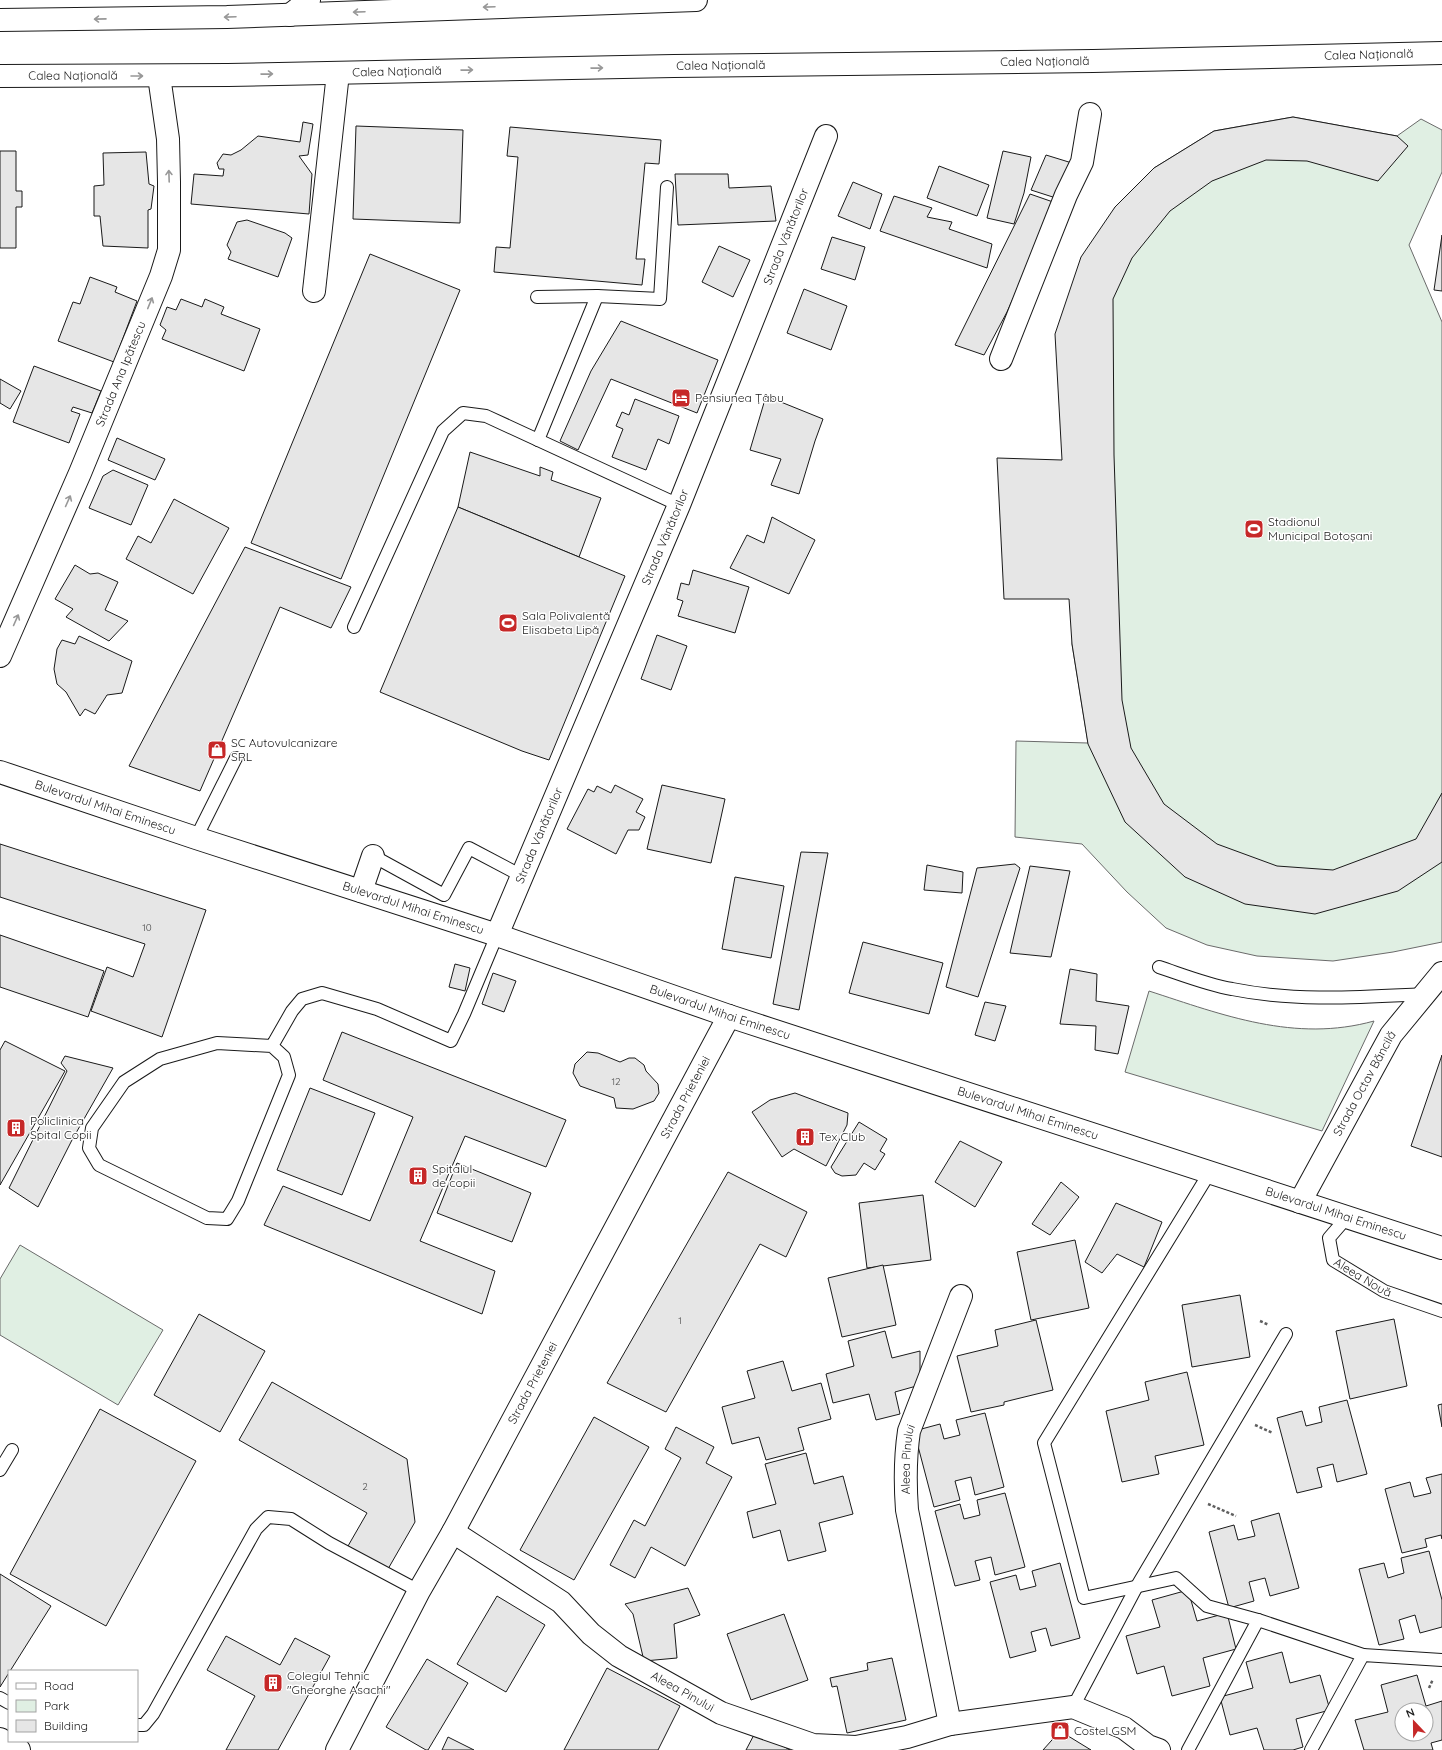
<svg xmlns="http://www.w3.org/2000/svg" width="1442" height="1750" viewBox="0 0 1442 1750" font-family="Quicksand,sans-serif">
<rect width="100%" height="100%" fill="#fff"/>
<!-- green -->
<g fill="#e0efe3" stroke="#6a6a6a">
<polygon points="1293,117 1397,136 1421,119 1442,130 1442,172 1409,245 1442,322 1442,942 1393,952 1333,961 1257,956 1207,945 1166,928 1127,892 1082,844 1015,837 1016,741 1088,743 1072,644 1115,207 1154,168 1214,131"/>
<path d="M 1149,991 C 1223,1015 1295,1043 1374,1021 L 1322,1131 L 1125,1072 Z"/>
<polygon points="20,1245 163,1330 118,1405 0,1335 0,1279"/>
</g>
<!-- building -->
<g fill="#e6e6e6" stroke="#1a1a1a" fill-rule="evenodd">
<polygon points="1293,117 1397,136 1408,146 1378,181 1307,161 1266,160 1212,181 1170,211 1132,258 1113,299 1114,455 1122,700 1131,748 1164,804 1217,844 1277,866 1333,870 1416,839 1442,793 1442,862 1398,891 1315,914 1245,904 1185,877 1125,822 1088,744 1072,644 1069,599 1004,599 997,458 1062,460 1055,334 1081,257 1115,207 1154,168 1214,131"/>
<polygon points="303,122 313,124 308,155 299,156 312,174 309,214 191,204 194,174 223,176 224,169 219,169 217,163 223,154 231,155 241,150 258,136 300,142"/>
<polygon points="356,126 463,130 460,223 353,219"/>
<polygon points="510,127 661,140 659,164 645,163 636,259 645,259 642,285 494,272 496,247 510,248 518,157 507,156"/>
<polygon points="0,151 16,151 16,191 22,191 22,207 16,207 16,248 0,248"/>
<polygon points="1003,151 1031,157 1024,193 1014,224 987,218"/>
<polygon points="146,152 149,184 154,186 151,209 148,210 148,248 103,246 100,216 94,216 94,186 104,185 103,153"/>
<polygon points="1046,155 1072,163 1059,199 1031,190"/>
<polygon points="939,166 989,185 977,216 927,198"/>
<polygon points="675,174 728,174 729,188 771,186 776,221 678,225"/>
<polygon points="853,182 882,194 870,229 838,216"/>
<polygon points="1030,194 1056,203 1007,312 984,355 955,345"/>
<polygon points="894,196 932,208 927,217 952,222 949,229 992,244 987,268 880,231"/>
<polygon points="247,220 285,233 292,238 278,277 228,259 231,252 227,245 237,222"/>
<polygon points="1442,235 1442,291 1434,290"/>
<polygon points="832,237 865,247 855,280 821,269"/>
<polygon points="719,246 750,260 733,297 702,282"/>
<polygon points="370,254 460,290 341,579 251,543"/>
<polygon points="90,277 117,287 115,292 137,301 114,362 58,341 73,302 80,304"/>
<polygon points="804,289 847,306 831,350 787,333"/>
<polygon points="181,299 202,307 205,299 224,307 221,314 260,329 244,371 162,339 166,330 160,325 167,307 176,310"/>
<polygon points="621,321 718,360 697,413 611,379 578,450 560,441 591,371"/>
<polygon points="34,366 101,391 92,413 73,407 71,411 80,414 69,443 13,422"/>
<polygon points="0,379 21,391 10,409 0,403"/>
<polygon points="766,396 823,419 815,441 799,494 771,485 781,459 750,450"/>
<polygon points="635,399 679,416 669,444 658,439 646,470 612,457 623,429 616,426 622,412 629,415"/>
<polygon points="117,438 165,459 155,480 108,460"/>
<polygon points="470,452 540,476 540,467 553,472 551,480 601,498 579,557 458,507"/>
<polygon points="113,470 148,485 131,525 89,508 103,476"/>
<polygon points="174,499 229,528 193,594 126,559 138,536 151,543"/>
<polygon points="458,507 625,576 549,760 522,751 380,692"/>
<polygon points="772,517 815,540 789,594 730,568 747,535 764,543"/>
<polygon points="245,547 351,587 331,628 280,607 200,791 129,766"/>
<polygon points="75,565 90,574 98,573 118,582 105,610 128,621 109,641 66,617 73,609 55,599"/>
<polygon points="693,570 749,587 735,633 678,616 683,601 677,599 681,583 689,585"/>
<polygon points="657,635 687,646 671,690 641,679"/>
<polygon points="79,636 132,661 122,693 107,695 95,714 85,709 80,716 66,692 57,684 54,669 57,649 62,640 75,644"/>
<polygon points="615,785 643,799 636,812 645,817 639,830 628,830 616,854 567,829 588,789 594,792 597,786 611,793"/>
<polygon points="662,785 725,799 711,863 647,849"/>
<polygon points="0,844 206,910 162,1037 91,1011 107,967 133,977 145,944 0,897"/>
<polygon points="801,852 828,853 799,1010 773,1004"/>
<polygon points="1015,864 1020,868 978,997 946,987 977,868"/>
<polygon points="927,865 963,872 962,893 924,890"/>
<polygon points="1030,866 1070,871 1051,957 1010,953"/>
<polygon points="735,877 784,886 771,958 722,949"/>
<polygon points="0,935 104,971 88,1017 0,987"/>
<polygon points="863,942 943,963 929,1014 849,993"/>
<polygon points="455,964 470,968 465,991 449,987"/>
<polygon points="1070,969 1097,974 1096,1001 1129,1006 1118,1054 1095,1050 1096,1026 1060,1024"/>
<polygon points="493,973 516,981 504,1012 482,1004"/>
<polygon points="985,1002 1006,1006 995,1041 975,1035"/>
<polygon points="342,1032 566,1120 546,1167 465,1136 420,1241 495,1271 482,1314 264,1225 283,1186 370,1221 413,1117 323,1080"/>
<polygon points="5,1041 65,1071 0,1185 0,1050"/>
<polygon points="587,1052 598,1053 620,1062 629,1058 635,1058 644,1065 646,1071 658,1084 659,1093 654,1101 633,1109 616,1108 614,1098 580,1086 573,1073 575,1064"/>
<polygon points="1442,1055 1442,1157 1411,1146"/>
<polygon points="65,1056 113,1068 72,1140 38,1207 9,1188 67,1071 61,1063"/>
<polygon points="310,1088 375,1113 342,1195 277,1170"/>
<polygon points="795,1093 848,1113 847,1125 826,1166 794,1149 782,1157 752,1112 770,1100"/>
<polygon points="859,1122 887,1139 880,1151 885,1154 875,1170 864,1163 856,1175 842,1176 835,1173 831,1167"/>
<polygon points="960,1141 1002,1162 975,1207 935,1182"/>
<polygon points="457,1163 531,1193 512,1242 437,1213"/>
<polygon points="728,1172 807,1212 786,1257 760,1244 666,1412 607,1383"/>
<polygon points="1061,1182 1079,1197 1050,1235 1032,1224"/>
<polygon points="923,1195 931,1260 867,1268 859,1203"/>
<polygon points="1116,1203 1162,1222 1144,1267 1117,1254 1102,1273 1085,1262"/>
<polygon points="1075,1240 1089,1308 1031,1320 1017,1252"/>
<polygon points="883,1265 896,1325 842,1337 828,1278"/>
<polygon points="1240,1295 1250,1357 1192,1367 1182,1305"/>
<polygon points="199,1314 265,1351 220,1432 154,1395"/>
<polygon points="1394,1319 1407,1386 1350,1399 1336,1331"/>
<polygon points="1036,1320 1053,1390 1004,1402 1004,1405 971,1412 957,1356 998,1346 995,1330"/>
<polygon points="885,1331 892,1358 920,1351 920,1385 895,1392 900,1414 876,1420 869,1394 833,1403 826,1374 854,1366 848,1341"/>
<polygon points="783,1361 792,1391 821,1383 831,1419 798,1428 804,1450 766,1460 759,1437 732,1444 722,1407 755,1398 747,1371"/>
<polygon points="1187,1372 1204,1445 1155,1456 1159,1474 1122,1482 1106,1411 1149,1400 1145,1382"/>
<polygon points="272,1382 407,1459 415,1522 388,1569 348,1546 367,1513 239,1440"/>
<polygon points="1347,1400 1367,1474 1337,1482 1333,1464 1317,1468 1322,1487 1297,1493 1277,1418 1302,1411 1306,1426 1322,1422 1319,1407"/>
<polygon points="1442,1404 1442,1427 1438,1405"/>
<polygon points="100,1409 196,1461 106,1626 10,1574"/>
<polygon points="985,1413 1004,1487 975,1495 971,1477 955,1481 960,1500 934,1507 914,1431 940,1424 944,1439 960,1435 956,1420"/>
<polygon points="594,1417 649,1447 574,1580 520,1550"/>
<polygon points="676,1427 714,1447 706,1463 732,1477 685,1566 651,1547 635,1578 610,1565 634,1520 645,1526 681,1458 665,1449"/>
<polygon points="806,1453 814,1484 843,1476 853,1514 819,1523 826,1551 788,1561 780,1530 753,1538 747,1512 776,1504 765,1464"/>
<polygon points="1442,1474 1442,1539 1441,1535 1425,1539 1427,1547 1402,1553 1385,1489 1410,1482 1414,1497 1431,1493 1426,1478"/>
<polygon points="1005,1493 1025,1567 995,1575 991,1557 975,1561 980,1580 955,1586 935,1511 960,1504 964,1519 980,1515 977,1500"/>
<polygon points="1279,1513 1299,1588 1270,1596 1265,1578 1249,1582 1254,1601 1229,1608 1209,1532 1234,1525 1238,1540 1255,1536 1251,1521"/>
<polygon points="1429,1551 1442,1600 1442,1627 1420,1633 1415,1615 1399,1620 1404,1639 1379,1645 1359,1569 1384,1563 1388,1578 1404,1573 1401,1558"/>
<polygon points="1060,1563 1080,1638 1051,1646 1046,1628 1031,1632 1036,1651 1010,1658 990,1582 1016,1575 1020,1590 1036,1586 1032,1571"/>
<polygon points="0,1574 51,1606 0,1687"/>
<polygon points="688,1588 700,1615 674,1624 677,1658 644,1661 633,1614 625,1604"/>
<polygon points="1188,1590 1197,1621 1227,1613 1236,1649 1203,1658 1210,1686 1172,1696 1164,1666 1137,1674 1126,1636 1160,1627 1152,1600"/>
<polygon points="497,1596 545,1625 506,1692 457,1664"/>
<polygon points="784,1614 808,1680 751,1700 727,1634"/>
<polygon points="226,1636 280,1665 295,1638 330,1656 278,1750 226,1750 255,1696 207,1670"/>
<polygon points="1282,1652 1290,1683 1320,1675 1330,1710 1296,1719 1303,1747 1293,1750 1264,1750 1257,1728 1230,1735 1220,1697 1253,1688 1246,1662"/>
<polygon points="892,1658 906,1720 847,1733 837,1686 832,1687 830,1678 868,1670 867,1663"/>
<polygon points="427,1659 468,1683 428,1750 426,1750 386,1727"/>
<polygon points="607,1668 680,1706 658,1750 564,1750"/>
<path d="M 1417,1675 L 1426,1706 L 1442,1701 L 1442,1740 L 1431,1743 L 1433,1750 L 1364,1750 L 1355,1720 L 1388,1712 L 1381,1685 ZM 1402,1710 L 1426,1710 L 1426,1734 L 1402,1734 Z"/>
<polygon points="756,1731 790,1750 746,1750"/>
<polygon points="1060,1731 1091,1750 1043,1750"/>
<polygon points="448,1737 474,1750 442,1750"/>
</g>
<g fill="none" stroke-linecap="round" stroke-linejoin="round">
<defs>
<g id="lane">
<polyline points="537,297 597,296 660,299 667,187"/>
<polyline points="538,440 597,296"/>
<polyline points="354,627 443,431 463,413 486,416 679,505"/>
<polyline points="196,838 236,758"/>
<polyline points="373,856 444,895 469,848 522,876"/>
<path d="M 1159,967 C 1183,975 1208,985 1232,989 C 1296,1002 1361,997 1425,994"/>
<polyline points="272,1046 284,1057 289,1075 238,1201 227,1219 207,1218 99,1165 89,1148 92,1128 124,1082 160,1059 217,1043 272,1046 292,1011 302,999 322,993 377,1009 451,1041 464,1014 497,935"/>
<path id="s1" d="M 1348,1216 L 1329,1238 L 1333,1260 L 1384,1291 L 1442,1311"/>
<polyline points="0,1470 12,1450"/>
<polyline points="1258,1620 1363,1655"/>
<polyline points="0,1698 9,1703"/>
<polyline points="1073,1707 1137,1586 1286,1334"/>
<polyline points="137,1725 144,1725 153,1714 256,1529 268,1517 291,1519 329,1543 419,1591"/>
<polyline points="1188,1750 1258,1620 1207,1606 1176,1578 1084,1598 1044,1443 1210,1172"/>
<polyline points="1311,1750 1363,1655 1442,1660"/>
</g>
<g id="street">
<polyline points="290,15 309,0"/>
<polyline points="314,291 338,73"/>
<polyline points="1001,359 1066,195 1082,162 1090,114"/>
<path id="s2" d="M 0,656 L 80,473 L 161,276 L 169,250 L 169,182 L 168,139 L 159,76"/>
<polyline points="361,891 373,856"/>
<path id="s3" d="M 497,935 L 679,505 L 826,136"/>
<path id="s4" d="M 1300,1202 L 1391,1035 L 1442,973"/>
<path id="s5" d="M 453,1532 L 561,1602 L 591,1634 L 619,1656 L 721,1713 L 813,1745 L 856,1747 L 907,1737 L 950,1724 L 1073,1707 L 1124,1728 L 1148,1746 L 1159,1750"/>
<path id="s6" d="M 950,1724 L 907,1510 C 905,1483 905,1458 909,1431 L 961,1296"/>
<polyline points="0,1739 19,1750"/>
<path id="s7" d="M 337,1750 L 419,1591 L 453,1532 L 729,1016"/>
</g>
<g id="secondary">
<path id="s8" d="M 0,772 L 196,838 L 497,935 L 729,1016 L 1442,1248"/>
</g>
<g id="primary">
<polyline points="0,20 227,17 696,0"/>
<path id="s9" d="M 0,76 L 228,75 L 674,66 L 1093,61 L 1442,53"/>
</g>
</defs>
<!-- lane casing -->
<use href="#lane" stroke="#1a1a1a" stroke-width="14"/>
<!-- street casing -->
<use href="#street" stroke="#1a1a1a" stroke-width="24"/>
<!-- secondary casing -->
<use href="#secondary" stroke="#1a1a1a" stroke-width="24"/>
<!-- primary casing -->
<use href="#primary" stroke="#1a1a1a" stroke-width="24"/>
<!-- path -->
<g stroke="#5f5f5f" stroke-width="2.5" stroke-dasharray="3 2" stroke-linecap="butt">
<polyline points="1260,1321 1269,1325"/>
<polyline points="1255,1425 1273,1433"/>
<polyline points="1208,1504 1236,1516"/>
<polyline points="1429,1688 1433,1679"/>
</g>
<!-- lane -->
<use href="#lane" stroke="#fff" stroke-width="12"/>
<!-- street -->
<use href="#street" stroke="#fff" stroke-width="22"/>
<!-- secondary -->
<use href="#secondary" stroke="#fff" stroke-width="22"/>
<!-- primary -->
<use href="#primary" stroke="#fff" stroke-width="22"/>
</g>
<!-- one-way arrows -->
<defs><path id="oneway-shaft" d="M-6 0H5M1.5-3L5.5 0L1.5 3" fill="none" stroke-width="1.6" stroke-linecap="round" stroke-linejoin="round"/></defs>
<g stroke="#989898">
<use href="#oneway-shaft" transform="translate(489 7) rotate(178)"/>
<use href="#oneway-shaft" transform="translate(359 12) rotate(178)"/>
<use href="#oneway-shaft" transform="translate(230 17) rotate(178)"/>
<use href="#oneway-shaft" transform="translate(100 19) rotate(179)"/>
<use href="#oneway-shaft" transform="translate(597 68) rotate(-1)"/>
<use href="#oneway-shaft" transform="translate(467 70) rotate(-1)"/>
<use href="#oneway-shaft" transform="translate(267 74) rotate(-1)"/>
<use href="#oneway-shaft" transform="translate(137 76)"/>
<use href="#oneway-shaft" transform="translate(169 176) rotate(-92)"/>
<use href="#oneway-shaft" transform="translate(150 303) rotate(-68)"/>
<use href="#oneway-shaft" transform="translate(68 501) rotate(-66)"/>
<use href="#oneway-shaft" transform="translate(16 620) rotate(-66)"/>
</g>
<!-- icons -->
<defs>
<symbol id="hotel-square" viewBox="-11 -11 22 22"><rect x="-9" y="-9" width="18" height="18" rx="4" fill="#c62828" stroke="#fff"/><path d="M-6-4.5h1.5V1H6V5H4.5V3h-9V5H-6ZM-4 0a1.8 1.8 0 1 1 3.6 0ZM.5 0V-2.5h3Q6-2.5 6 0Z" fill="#fff"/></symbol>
<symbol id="stadium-square" viewBox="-11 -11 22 22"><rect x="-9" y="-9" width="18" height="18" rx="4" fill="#c62828" stroke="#fff"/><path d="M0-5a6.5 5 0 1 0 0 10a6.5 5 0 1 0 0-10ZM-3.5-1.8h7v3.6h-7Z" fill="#fff"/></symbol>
<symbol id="shop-square" viewBox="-11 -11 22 22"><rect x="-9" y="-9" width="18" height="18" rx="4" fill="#c62828" stroke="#fff"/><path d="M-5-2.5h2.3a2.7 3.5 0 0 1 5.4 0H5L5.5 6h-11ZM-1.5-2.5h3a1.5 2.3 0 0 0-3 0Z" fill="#fff"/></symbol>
<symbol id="building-square" viewBox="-11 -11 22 22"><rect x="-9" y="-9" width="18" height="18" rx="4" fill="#c62828" stroke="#fff"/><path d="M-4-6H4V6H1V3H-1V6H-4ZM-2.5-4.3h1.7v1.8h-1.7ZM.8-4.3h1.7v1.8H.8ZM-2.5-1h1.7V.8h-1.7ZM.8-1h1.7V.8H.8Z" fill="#fff"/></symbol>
</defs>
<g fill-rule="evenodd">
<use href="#hotel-square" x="670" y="387" width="22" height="22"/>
<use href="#stadium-square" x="1243" y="518" width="22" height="22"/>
<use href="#stadium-square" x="497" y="612" width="22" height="22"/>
<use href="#shop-square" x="206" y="739" width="22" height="22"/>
<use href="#building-square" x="5" y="1117" width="22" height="22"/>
<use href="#building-square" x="794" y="1126" width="22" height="22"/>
<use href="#building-square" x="407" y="1165" width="22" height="22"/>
<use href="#building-square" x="262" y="1672" width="22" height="22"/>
<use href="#shop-square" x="1049" y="1720" width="22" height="22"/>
</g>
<g text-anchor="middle" stroke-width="3" stroke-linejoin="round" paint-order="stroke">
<!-- number labels -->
<g font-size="10" fill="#4d4d4d">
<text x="147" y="931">10</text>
<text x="616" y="1085">12</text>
<text x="680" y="1324">1</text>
<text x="365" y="1490">2</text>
</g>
<!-- street labels -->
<g font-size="12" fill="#1a1a1a" stroke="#fff">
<text dy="4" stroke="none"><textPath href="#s9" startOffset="1369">Calea Națională</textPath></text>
<text dy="4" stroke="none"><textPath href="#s9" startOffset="1045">Calea Națională</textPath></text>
<text dy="4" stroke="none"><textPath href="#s9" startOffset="721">Calea Națională</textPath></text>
<text dy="4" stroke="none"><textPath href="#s9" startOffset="397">Calea Națională</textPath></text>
<text dy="4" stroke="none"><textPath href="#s9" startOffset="73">Calea Națională</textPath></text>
<text dy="4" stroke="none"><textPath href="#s3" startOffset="756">Strada Vânătorilor</textPath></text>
<text dy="4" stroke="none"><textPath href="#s2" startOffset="307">Strada Ana Ipătescu</textPath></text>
<text dy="4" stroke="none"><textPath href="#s3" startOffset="432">Strada Vânătorilor</textPath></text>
<text dy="4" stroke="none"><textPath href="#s8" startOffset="111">Bulevardul Mihai Eminescu</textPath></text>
<text dy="4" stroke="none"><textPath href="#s3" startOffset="108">Strada Vânătorilor</textPath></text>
<text dy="4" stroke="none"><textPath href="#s8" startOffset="435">Bulevardul Mihai Eminescu</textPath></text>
<text dy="4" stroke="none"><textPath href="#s8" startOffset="759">Bulevardul Mihai Eminescu</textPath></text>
<text dy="4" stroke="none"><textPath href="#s4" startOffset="135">Strada Octav Băncilă</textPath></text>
<text dy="4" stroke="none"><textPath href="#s7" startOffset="740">Strada Prieteniei</textPath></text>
<text dy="4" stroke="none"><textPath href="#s8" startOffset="1083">Bulevardul Mihai Eminescu</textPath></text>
<text dy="4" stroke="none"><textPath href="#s8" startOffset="1407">Bulevardul Mihai Eminescu</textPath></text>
<text dy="4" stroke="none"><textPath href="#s1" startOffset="86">Aleea Nouă</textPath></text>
<text dy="4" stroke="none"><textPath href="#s7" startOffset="416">Strada Prieteniei</textPath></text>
<text dy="4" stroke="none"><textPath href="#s6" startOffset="269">Aleea Pinului</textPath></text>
<text dy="4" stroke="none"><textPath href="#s5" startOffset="281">Aleea Pinului</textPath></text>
</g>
<!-- poi labels -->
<g font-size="12" fill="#1a1a1a" stroke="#fff" text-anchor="start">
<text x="695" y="402">Pensiunea Țâbu</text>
<text x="1268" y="526">Stadionul<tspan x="1268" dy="14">Municipal Botoșani</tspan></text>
<text x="522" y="620">Sala Polivalentă<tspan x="522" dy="14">Elisabeta Lipă</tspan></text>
<text x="231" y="747">SC Autovulcanizare<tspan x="231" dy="14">SRL</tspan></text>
<text x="30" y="1125">Policlinica<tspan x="30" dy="14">Spital Copii</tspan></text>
<text x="819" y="1141">Tex Club</text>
<text x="432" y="1173">Spitalul<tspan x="432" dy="14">de copii</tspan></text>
<text x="287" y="1680">Colegiul Tehnic<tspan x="287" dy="14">"Gheorghe Asachi"</tspan></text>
<text x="1074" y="1735">Costel GSM</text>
</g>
</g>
<!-- legend -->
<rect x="8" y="1670" width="130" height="72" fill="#ffffff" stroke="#a3a3a3"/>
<rect x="16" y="1683" width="20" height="6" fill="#ffffff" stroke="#a3a3a3"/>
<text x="44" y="1690" font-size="12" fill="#1a1a1a">Road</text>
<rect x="16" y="1700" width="20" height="12" fill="#e0efe3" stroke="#a3a3a3"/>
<text x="44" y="1710" font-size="12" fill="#1a1a1a">Park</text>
<rect x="16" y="1720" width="20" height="12" fill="#e6e6e6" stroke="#a3a3a3"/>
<text x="44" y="1730" font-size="12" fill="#1a1a1a">Building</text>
<!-- north arrow -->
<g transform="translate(1414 1722) rotate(338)"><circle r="19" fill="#ffffff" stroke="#a3a3a3"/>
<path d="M0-3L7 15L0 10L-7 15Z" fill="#c62828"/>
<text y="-6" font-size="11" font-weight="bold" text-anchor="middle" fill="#1a1a1a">N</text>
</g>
</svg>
